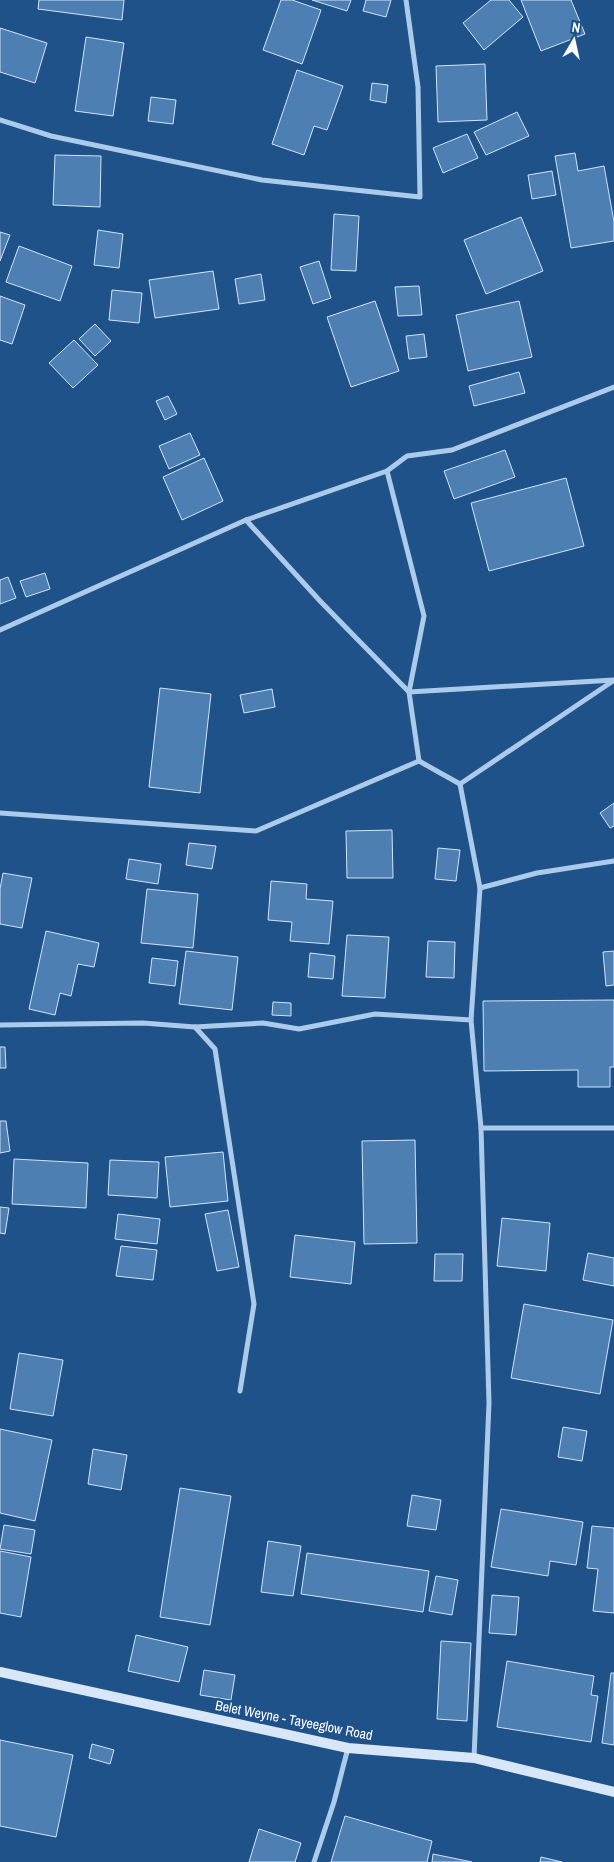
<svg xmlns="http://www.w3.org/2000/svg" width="614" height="1862" viewBox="0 0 614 1862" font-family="'Archivo Narrow',sans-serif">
<rect width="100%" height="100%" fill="#20528a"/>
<!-- building -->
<g fill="#4d7fb3" stroke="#d1e4f8">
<polygon points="39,0 124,0 122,20 38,9"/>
<polygon points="281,0 292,0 321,10 302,64 263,50"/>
<polygon points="312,0 351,0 347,11"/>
<polygon points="366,0 391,0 386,17 363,11"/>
<polygon points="491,0 509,0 523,17 484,50 463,23"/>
<polygon points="521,0 571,0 585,34 541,51"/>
<polygon points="0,28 47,43 35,83 0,72"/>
<polygon points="86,37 124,43 113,116 75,111"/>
<polygon points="485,64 487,120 438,122 436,66"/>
<polygon points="297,70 343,86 327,130 314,126 304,155 272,144"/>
<polygon points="372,83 388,85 386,103 370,100"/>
<polygon points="151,97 176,100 173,124 148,121"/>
<polygon points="517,112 529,136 486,155 474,132"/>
<polygon points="467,134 478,158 443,173 433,148"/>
<polygon points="575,153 578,171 604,166 614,222 614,241 571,248 555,156"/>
<polygon points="55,155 101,156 100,207 53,205"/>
<polygon points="552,171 556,195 532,199 528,175"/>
<polygon points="334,214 359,216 356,271 331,270"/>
<polygon points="521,217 543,271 486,294 464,240"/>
<polygon points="98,230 123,234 119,268 94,265"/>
<polygon points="0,232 10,235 0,261"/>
<polygon points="19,246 72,266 60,301 6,282"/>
<polygon points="319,261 331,298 313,304 300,267"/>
<polygon points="213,271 219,309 155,318 149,280"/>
<polygon points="261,274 265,300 239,304 235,279"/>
<polygon points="419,286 422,315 398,316 395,287"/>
<polygon points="112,290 142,293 139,323 109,320"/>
<polygon points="0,296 25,305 12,344 0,340"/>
<polygon points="375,301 399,371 351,387 327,317"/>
<polygon points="519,301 532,357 468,371 456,315"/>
<polygon points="95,324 111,341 95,356 79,339"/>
<polygon points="424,334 427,357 409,359 406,336"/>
<polygon points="74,340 98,365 73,388 49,363"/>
<polygon points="519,372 525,393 474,406 469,386"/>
<polygon points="168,396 177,414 165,420 156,401"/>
<polygon points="190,433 200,455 169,469 159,446"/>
<polygon points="505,450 515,477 454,499 444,471"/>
<polygon points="204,458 223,501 182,520 163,477"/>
<polygon points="566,478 584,546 489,571 471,503"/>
<polygon points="45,573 50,589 26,597 20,581"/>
<polygon points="8,577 16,598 0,604 0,580"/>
<polygon points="160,688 211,694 200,793 149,787"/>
<polygon points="272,689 275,707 244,713 240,695"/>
<polygon points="614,803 614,826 610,828 600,813"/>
<polygon points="392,830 393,878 347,878 346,831"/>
<polygon points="189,843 216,846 212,869 186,865"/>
<polygon points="438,848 460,850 456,881 435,879"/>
<polygon points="129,859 161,864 158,884 126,879"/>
<polygon points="3,873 32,878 22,928 0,924 0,889"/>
<polygon points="271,881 307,884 306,899 333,901 329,944 290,941 292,922 268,920"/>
<polygon points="147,889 198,894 193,948 141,943"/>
<polygon points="46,931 99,943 94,967 78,964 71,996 60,993 55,1015 29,1009"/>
<polygon points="347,935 389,937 385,998 342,996"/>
<polygon points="428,941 455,942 454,978 426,977"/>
<polygon points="186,951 238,957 232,1010 179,1004"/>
<polygon points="614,951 614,985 606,986 603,952"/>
<polygon points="310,953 335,956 333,979 308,977"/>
<polygon points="152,958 178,961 175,986 149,983"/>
<polygon points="614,1000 614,1067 610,1067 610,1087 578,1087 578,1070 484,1071 483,1001"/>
<polygon points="273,1002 291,1003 291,1016 272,1015"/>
<polygon points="0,1047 5,1047 6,1068 0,1068"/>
<polygon points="0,1121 6,1121 10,1151 0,1153"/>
<polygon points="415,1140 417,1243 364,1244 362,1141"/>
<polygon points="223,1152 228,1201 170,1207 165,1157"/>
<polygon points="14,1159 88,1163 86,1208 12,1204"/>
<polygon points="110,1160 159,1162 157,1198 108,1195"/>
<polygon points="0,1207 9,1208 5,1234 0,1233"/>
<polygon points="228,1210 239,1267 217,1271 205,1214"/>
<polygon points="118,1214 160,1219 157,1244 115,1239"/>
<polygon points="502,1218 550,1223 546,1271 497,1266"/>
<polygon points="295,1235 355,1242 351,1284 290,1277"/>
<polygon points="121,1246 157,1250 153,1280 116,1276"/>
<polygon points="588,1253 614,1258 614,1286 583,1280"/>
<polygon points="435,1254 463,1254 462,1281 434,1281"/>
<polygon points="524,1304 613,1320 600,1394 511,1378"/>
<polygon points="19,1353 63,1360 53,1416 10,1409"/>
<polygon points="563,1427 587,1431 582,1461 558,1457"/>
<polygon points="0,1429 52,1440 35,1521 0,1513"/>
<polygon points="93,1449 127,1455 121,1490 88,1484"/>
<polygon points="180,1488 231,1496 210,1625 160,1617"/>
<polygon points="412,1495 441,1500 436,1530 407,1526"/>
<polygon points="501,1509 583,1522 576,1565 550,1561 548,1576 491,1567"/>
<polygon points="4,1525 35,1530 31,1554 0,1549"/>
<polygon points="592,1526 614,1528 614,1613 593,1611 598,1569 587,1568"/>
<polygon points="268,1541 301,1546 293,1596 261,1592"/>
<polygon points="0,1551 31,1557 21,1617 0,1613"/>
<polygon points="307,1553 429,1571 423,1612 301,1594"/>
<polygon points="436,1576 458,1580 452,1615 429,1611"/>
<polygon points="492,1595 519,1597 516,1635 489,1633"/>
<polygon points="136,1635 188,1647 179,1682 128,1671"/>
<polygon points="441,1641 471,1643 467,1721 437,1719"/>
<polygon points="507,1661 594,1676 591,1695 598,1696 591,1742 497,1727"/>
<polygon points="204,1670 235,1675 231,1700 200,1695"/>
<polygon points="611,1673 614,1673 614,1745 602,1743"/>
<polygon points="0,1740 73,1755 56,1837 0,1826"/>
<polygon points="92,1744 114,1750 110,1764 89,1758"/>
<polygon points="345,1816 432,1841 427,1862 331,1862"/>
<polygon points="259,1829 301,1843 295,1862 249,1862"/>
<polygon points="433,1854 472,1862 432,1862"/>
<polygon points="541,1857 562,1862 540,1862"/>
</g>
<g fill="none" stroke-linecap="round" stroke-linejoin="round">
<!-- street -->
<g stroke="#accbeb" stroke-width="5">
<polyline points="0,120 51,136 262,180 420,197 418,87 406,0"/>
<polyline points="387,471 424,616 409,692 419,761"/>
<polyline points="246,520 321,602 409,692 614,680"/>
<polyline points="0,630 246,520 387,471 407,456 452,450 614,387"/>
<polyline points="419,761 460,784"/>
<polyline points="460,784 480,888 471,1020 481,1128 489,1403 474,1758"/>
<polyline points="460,784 613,681"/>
<polyline points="0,813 256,831 419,761"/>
<polyline points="480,888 537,873 614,861"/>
<polyline points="0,1025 143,1023 195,1027 263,1023 299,1029 375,1014 471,1020"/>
<polyline points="195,1027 215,1049 254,1304 240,1391"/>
<polyline points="481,1128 614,1128"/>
<polyline points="314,1862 334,1802 348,1748"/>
</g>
<!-- secondary -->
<polyline stroke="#d8e7f8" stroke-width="10" points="0,1672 348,1748 474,1758 614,1792"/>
</g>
<g text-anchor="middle" stroke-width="5" stroke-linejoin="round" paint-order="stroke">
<!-- street labels -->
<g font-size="14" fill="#fff" stroke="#20528a">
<text transform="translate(294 1720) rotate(11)" y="5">Belet Weyne - Tayeeglow Road</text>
</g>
</g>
<!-- north arrow -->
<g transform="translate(574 40) rotate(9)" stroke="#20528a" stroke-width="4" paint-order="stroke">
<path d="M0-4L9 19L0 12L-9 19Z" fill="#ffffff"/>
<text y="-8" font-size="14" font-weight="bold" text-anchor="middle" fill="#ffffff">N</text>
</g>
</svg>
